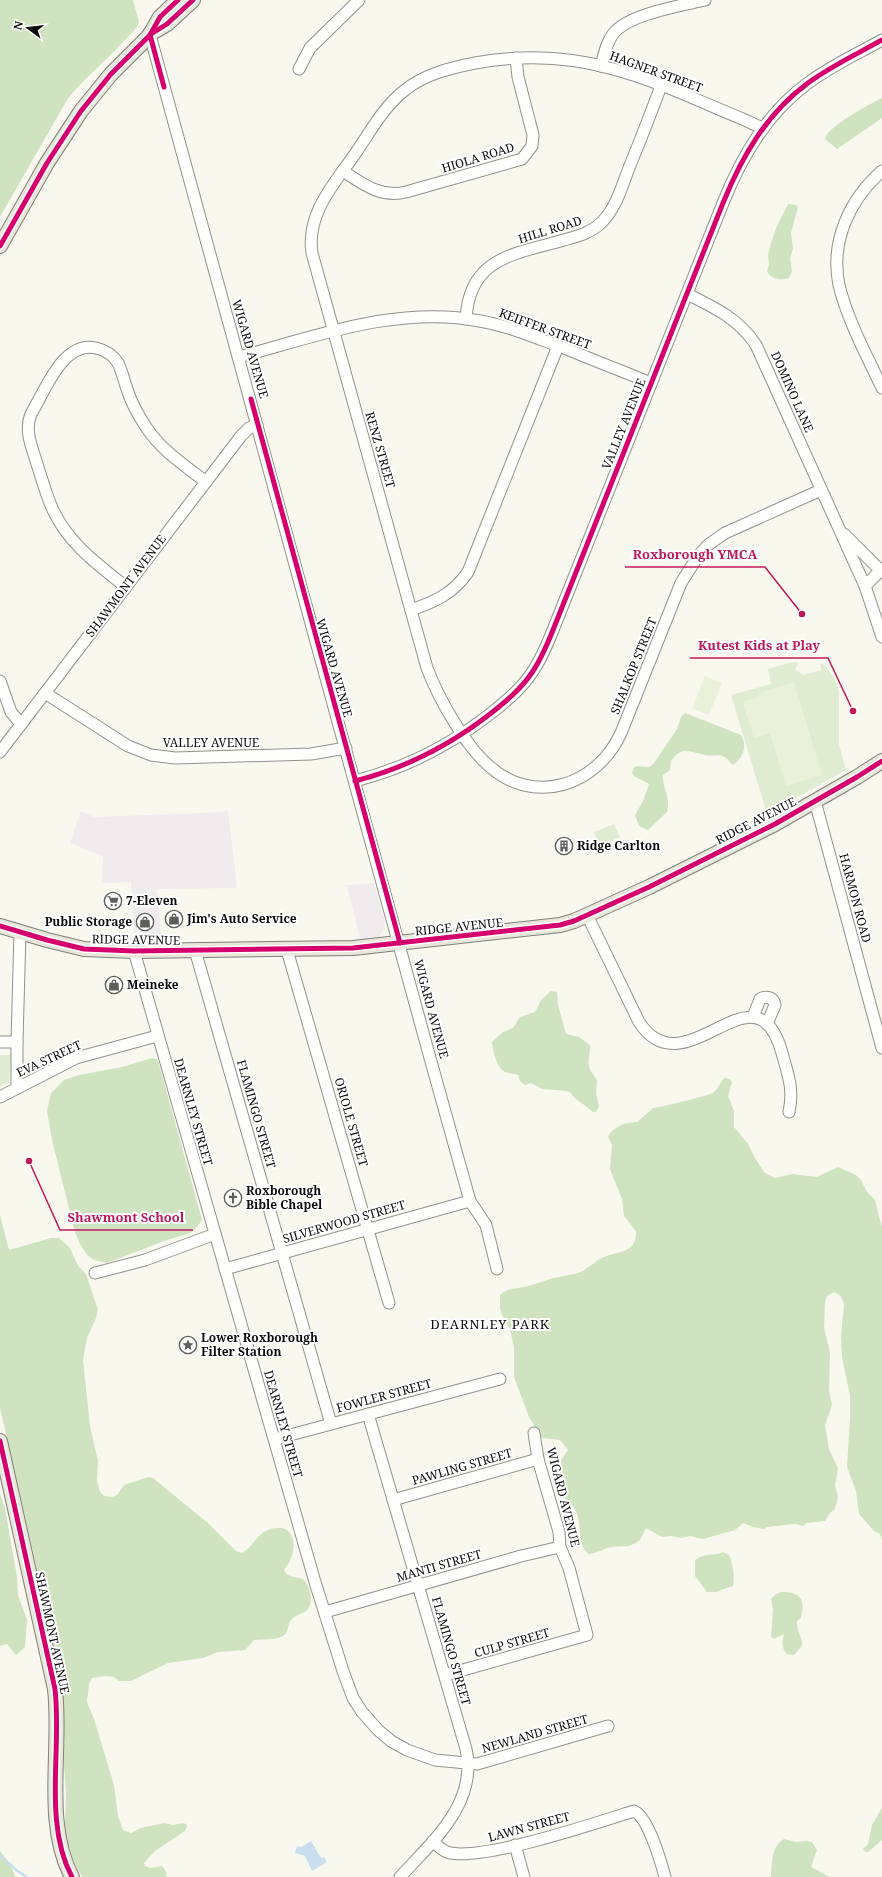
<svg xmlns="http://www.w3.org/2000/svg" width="882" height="1877" viewBox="0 0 882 1877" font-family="'Noto Serif',serif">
<rect width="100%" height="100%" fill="#f9f8ef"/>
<!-- industrial -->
<g fill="#f0ebec">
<polygon points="81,811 94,817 206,813 228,811 237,888 157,889 162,945 135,945 131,882 102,883 103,856 70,843"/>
<polygon points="374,883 385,923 384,928 380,936 381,939 361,942 347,885"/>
</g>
<!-- green -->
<g fill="#dfecd1">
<polygon points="792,662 799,663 795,669 803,675 822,670 820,664 822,663 834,677 839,691 839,744 846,770 767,814 731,695 771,684 768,669"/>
<polygon points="614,824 620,837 600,846 594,832"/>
<polygon points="0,1055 11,1055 9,1082 0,1087"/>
</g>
<!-- forest -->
<g fill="#cfe3c0">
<path d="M 0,0 L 133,0 L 139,22 C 136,31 127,37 121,44 C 104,63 83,79 67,100 L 0,217 Z"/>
<path d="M 882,98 L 882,118 L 837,149 L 825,139 C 826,127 870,104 882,98 Z"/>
<path d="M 788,204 L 796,205 L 798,207 L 791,233 L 793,249 L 790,258 L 792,271 L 789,278 C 780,281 771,279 767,271 L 769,265 L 768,255 L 771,243 L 777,226 Z"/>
<path d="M 685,713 L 741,735 C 748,746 743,758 733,765 C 730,763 729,760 726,758 C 719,753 712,757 705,755 C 689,752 683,745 671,761 L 670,770 L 663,775 C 662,788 671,797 667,812 L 648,830 L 639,826 L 635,815 L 643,801 L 649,784 L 634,776 L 632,773 L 634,767 L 637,766 L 649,767 L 654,763 L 677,729 L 681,717 Z"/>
<path d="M 551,991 L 557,992 L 558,1005 L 566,1034 L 579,1037 L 590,1045 C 590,1064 584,1063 597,1080 L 596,1094 L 599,1106 L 596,1112 L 593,1112 C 585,1104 575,1101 570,1092 L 567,1091 L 542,1089 L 531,1083 L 525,1085 L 520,1081 L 518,1075 C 514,1073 509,1074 505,1072 C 496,1067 493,1051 492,1042 L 503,1032 L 513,1028 L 520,1017 L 535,1012 L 541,1000 Z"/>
<polygon points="152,1058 157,1059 159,1064 202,1220 197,1227 190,1233 164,1241 107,1263 94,1260 87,1255 79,1242 74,1229 52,1140 47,1111 51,1093 64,1080 79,1075 122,1067"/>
<path d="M 724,1078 L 730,1079 L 732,1082 L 728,1096 L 734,1111 L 734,1127 L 748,1144 L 755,1158 L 764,1172 L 775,1178 L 792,1174 L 817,1177 L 838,1167 L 856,1175 L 861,1180 L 867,1192 L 875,1200 L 882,1228 L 882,1541 L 880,1534 L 874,1531 L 859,1514 L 856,1491 L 847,1467 L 850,1418 L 850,1396 L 842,1357 L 841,1337 L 844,1304 L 841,1296 L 834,1292 L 827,1296 L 825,1302 L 824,1328 L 830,1352 L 829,1390 L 832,1405 L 825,1425 L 829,1449 L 838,1468 L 835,1486 L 838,1496 L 837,1502 L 834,1510 L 830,1513 L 825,1521 L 806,1523 L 804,1526 L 795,1524 L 767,1527 L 764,1529 L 753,1527 L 743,1523 L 735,1530 L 703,1539 L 690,1536 L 681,1538 L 671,1536 L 662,1537 L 646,1528 L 640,1540 C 628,1549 625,1545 612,1547 C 603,1548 597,1554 588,1554 C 572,1537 589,1517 565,1499 L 564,1488 L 556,1475 L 559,1463 L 568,1450 L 560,1440 L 542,1438 L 529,1417 L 514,1377 L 514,1348 L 510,1329 L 504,1319 L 500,1309 L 500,1295 C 509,1287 517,1289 528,1286 C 537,1284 546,1280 554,1278 C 562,1276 570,1275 578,1273 C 589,1269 596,1259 607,1256 C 621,1251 637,1252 636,1231 L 624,1216 L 622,1199 L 610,1169 L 612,1145 L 608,1137 C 613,1126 626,1122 637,1122 L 653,1108 C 658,1108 710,1095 713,1093 C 718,1089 720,1083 724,1078 Z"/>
<path d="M 0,1215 L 9,1250 L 51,1238 L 59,1238 L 70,1248 L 78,1266 L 86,1274 L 98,1310 L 96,1318 L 87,1338 L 83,1360 L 90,1426 L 98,1461 L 97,1481 L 100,1492 L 104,1496 L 112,1497 L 117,1495 L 124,1485 L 148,1477 L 153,1478 L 209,1524 L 236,1551 L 242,1553 C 252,1548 257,1534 268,1530 C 297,1519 300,1553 284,1569 C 286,1578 295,1576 302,1579 C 310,1583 314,1602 308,1609 C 304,1614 296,1614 292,1619 C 288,1622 289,1628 286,1633 C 281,1641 263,1639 254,1640 L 245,1650 L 218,1652 L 203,1658 L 168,1663 L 131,1681 L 119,1681 L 114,1677 L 106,1676 L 92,1678 L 89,1684 L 87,1702 L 94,1719 L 114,1785 L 118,1816 L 123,1830 L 131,1833 L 141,1828 L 164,1823 L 173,1825 L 183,1823 L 186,1824 L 187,1827 L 185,1831 L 155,1851 L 144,1863 L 145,1866 L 150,1868 L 162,1866 L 167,1873 L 166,1877 L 82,1877 L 74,1862 L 67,1841 L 65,1826 L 66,1793 L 64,1765 L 64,1707 L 60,1678 L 30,1538 L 0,1408 Z"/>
<polygon points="0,1494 5,1508 17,1577 18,1595 27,1620 25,1647 16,1655 7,1644 0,1646"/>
<path d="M 723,1552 L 729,1555 C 733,1564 735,1577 733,1586 L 716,1592 L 707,1592 L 695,1576 L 695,1561 C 701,1553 715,1556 723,1552 Z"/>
<path d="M 781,1592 C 802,1592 805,1599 801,1618 L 797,1621 C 796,1631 803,1637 802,1646 L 794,1655 L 787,1654 C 781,1648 782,1641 784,1634 L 774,1639 L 771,1637 L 773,1609 L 771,1599 L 776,1594 Z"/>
<polygon points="882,1808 882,1840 868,1852 865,1852 863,1849 868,1844 872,1825"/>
<path d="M 784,1839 L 796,1842 L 806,1841 L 812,1842 L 817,1850 L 811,1867 L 830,1877 L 771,1877 C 772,1863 771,1847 784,1839 Z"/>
<polygon points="0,1851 11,1865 15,1877 0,1877"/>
</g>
<!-- pitch -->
<g fill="#e9f1db">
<polygon points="705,676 722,683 709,715 692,709"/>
<polygon points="794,682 822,775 786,786 770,733 754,738 743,704 745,701 759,697 758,693"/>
</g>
<!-- water -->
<polygon fill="#c9deee" points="311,1841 321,1858 324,1857 327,1862 312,1871 305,1856 295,1853 297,1846 301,1847"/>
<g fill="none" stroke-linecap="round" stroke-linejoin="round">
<!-- stream -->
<polyline stroke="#c9deee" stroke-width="2.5" points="0,1855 16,1870 27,1877"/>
<defs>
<g id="minor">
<polyline points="150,35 430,1058 470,1201 486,1225 497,1269"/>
<path d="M 601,66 C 604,55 606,43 613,34 C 628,14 680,6 705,0"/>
<polyline points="299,69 310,48 359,0"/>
<path d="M 762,128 L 745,120 C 701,102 658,81 613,69 C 568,56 520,55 475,63 C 450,68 425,74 405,90 C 384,106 370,132 355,154 C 334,184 306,214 312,253 L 427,668 C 438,697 464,744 488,765 C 533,807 597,786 621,733 L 681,583 L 698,556 L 708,545 L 725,533 L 821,490"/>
<path d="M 343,171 C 363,184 380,198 406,192 L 522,159 L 532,146 L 533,135 L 518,77 L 516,58"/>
<path d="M 882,171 C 850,199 830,241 839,285 C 847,319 867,356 882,388"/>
<path d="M 687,294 C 714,307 739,319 756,345 L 865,586 L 882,637"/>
<path d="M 466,319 C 469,257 515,254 564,240 C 578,236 591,233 602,222 C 616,208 622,186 629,168 C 640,141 651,113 661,86"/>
<path d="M 239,357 C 317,336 398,305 480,321 C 509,326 536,338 564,348 C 593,360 622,371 651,383"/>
<polyline points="844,534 882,572"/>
<polyline points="865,586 882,569"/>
<path d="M 126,587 C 97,564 69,544 53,510 C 46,495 42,479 37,464 C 32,447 24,431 31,414 C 45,391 63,340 96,348 C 105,350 113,355 118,363 C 122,371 124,381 127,389 C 131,402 138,415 146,427 C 161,450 184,465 206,482"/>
<path d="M 411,610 C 434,602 453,594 468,572 L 558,346"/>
<polyline points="0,681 11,712 21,724"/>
<polyline points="45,693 128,746 151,755 175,758 311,754 346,748"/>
<polyline points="0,752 241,436 249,428 257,425"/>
<path d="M 355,781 C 406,768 449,746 490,714 C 505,702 520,690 531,674 C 541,660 547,645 553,630 L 723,203 C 742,156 767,113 808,83 C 831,66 857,54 882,40"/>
<polyline points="815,801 882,1048"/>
<path d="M 587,915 L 639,1022 C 685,1093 756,957 782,1053 C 788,1075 794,1089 789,1112"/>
<polyline points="195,950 331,1424"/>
<polyline points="287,950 389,1303"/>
<polyline points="134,951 315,1582 343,1671 353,1698 362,1712 378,1730 391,1741 407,1750 435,1760 477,1764 608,1726"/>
<path d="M 753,1017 L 760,999 C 767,995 774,998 775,1005 L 767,1024"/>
<polyline points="0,1042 17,1042"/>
<polyline points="17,1088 17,1042 20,932"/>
<polyline points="0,1097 76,1058 157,1036"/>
<polyline points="225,1269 470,1201"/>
<polyline points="95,1273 145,1260 215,1234"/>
<path d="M 368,1414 L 466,1749 C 478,1803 433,1841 400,1877"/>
<polyline points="275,1439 500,1379"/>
<polyline points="393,1500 538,1459"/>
<polyline points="325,1612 521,1556 560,1547"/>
<polyline points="445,1675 587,1635 569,1568 560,1547 559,1532 538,1459 534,1433"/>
<path d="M 433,1841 C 437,1845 441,1850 447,1852 C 478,1863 599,1822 634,1811 C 648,1817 661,1862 665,1877"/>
<polyline points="515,1845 524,1877"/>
</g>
<g id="major">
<polyline points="150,34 167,24 193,0"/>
<polyline points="0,246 47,163 81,111 111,74 150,35 160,17 178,0"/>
<polyline points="0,926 47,940 84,949 134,951 353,948 560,925 574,921 649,887 775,824 857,777 882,761"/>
<path d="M 0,1441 L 55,1689 C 62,1749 43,1823 72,1877"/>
</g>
</defs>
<!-- minor casing -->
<use href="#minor" stroke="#92928e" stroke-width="13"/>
<!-- major casing -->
<use href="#major" stroke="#7f7f7b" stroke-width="16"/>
<!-- minor -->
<use href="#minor" stroke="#fefefd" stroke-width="11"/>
<!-- major -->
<use href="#major" stroke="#e9e7d9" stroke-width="14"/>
<defs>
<g id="cycleway">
<polyline points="151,34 167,24 193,0"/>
<polyline points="150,35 164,87"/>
<polyline points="0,246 47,163 81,111 111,74 150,35 160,17 178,0"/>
<polyline points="251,399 400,943"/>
<path d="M 355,781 C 406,768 449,746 490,714 C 505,702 520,690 531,674 C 541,660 547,645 553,630 L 723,203 C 742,156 767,113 808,83 C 831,66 857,54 882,40"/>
<polyline points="0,926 47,940 84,949 134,951 353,948 560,925 574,921 649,887 775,824 857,777 882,761"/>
<path d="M 0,1441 L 55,1689 C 62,1749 43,1823 72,1877"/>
</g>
</defs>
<!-- cycleway casing -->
<use href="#cycleway" stroke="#fff" stroke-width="8"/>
<!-- cycleway -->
<use href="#cycleway" stroke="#d6006c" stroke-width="5"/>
</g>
<!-- icons -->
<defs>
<symbol id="building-ring" viewBox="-11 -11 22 22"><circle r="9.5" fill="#fff" stroke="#5e5e5b" stroke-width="1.5"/><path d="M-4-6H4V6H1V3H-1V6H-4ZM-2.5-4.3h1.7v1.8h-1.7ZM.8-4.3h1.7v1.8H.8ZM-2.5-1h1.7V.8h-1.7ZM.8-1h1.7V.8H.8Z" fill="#5e5e5b"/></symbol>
<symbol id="supermarket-ring" viewBox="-11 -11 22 22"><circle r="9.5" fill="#fff" stroke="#5e5e5b" stroke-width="1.5"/><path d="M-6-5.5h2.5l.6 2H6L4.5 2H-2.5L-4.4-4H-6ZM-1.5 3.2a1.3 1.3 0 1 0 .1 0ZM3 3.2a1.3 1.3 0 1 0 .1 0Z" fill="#5e5e5b"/></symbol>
<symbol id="shop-ring" viewBox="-11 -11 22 22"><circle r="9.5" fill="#fff" stroke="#5e5e5b" stroke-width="1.5"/><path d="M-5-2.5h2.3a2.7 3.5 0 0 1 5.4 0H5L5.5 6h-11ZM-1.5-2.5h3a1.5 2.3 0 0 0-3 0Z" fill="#5e5e5b"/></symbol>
<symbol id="church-ring" viewBox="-11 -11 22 22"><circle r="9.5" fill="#fff" stroke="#5e5e5b" stroke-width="1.5"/><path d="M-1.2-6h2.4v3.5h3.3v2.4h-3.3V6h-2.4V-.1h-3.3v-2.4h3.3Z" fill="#5e5e5b"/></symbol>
<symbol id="sight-ring" viewBox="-11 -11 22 22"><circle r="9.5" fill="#fff" stroke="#5e5e5b" stroke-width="1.5"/><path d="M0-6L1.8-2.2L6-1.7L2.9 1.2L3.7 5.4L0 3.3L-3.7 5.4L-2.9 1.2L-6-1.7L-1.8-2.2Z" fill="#5e5e5b"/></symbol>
</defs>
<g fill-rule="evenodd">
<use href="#building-ring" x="554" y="836" width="20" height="20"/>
<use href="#supermarket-ring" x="103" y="891" width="20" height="20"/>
<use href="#shop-ring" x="164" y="909" width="20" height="20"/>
<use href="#shop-ring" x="135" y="912" width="20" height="20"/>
<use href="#shop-ring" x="104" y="975" width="20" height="20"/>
<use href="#church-ring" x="223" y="1188" width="20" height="20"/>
<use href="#sight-ring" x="178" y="1335" width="20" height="20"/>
</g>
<g text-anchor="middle" stroke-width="4" stroke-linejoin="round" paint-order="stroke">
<!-- street labels -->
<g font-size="12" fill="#0b0b0b" stroke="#fff">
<text transform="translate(656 72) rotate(20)" y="4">HAGNER STREET</text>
<text transform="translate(478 158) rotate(-17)" y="4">HIOLA ROAD</text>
<text transform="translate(550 230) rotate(-17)" y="4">HILL ROAD</text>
<text transform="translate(545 329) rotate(20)" y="4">KEIFFER STREET</text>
<text transform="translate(250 349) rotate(74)" y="4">WIGARD AVENUE</text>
<text transform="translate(792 392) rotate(66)" y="4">DOMINO LANE</text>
<text transform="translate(624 424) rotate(-68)" y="4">VALLEY AVENUE</text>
<text transform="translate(380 450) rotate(74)" y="4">RENZ STREET</text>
<text transform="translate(126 586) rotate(-53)" y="4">SHAWMONT AVENUE</text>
<text transform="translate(634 666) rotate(-68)" y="4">SHALKOP STREET</text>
<text transform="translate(334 668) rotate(74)" y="4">WIGARD AVENUE</text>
<text x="211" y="747">VALLEY AVENUE</text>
<text transform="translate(756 821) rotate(-27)" y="4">RIDGE AVENUE</text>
<text transform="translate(855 898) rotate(75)" y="4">HARMON ROAD</text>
<text transform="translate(459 927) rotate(-6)" y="4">RIDGE AVENUE</text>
<text transform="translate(136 940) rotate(1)" y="4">RIDGE AVENUE</text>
<text transform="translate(431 1009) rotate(75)" y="4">WIGARD AVENUE</text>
<text transform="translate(49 1059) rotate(-25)" y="4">EVA STREET</text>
<text transform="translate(193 1112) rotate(74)" y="4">DEARNLEY STREET</text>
<text transform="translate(256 1114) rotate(74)" y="4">FLAMINGO STREET</text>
<text transform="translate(351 1122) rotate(74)" y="4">ORIOLE STREET</text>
<text transform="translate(344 1222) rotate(-16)" y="4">SILVERWOOD STREET</text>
<text transform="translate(384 1396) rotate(-15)" y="4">FOWLER STREET</text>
<text transform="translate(283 1424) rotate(74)" y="4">DEARNLEY STREET</text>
<text transform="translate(462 1467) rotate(-16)" y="4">PAWLING STREET</text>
<text transform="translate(563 1497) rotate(76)" y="4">WIGARD AVENUE</text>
<text transform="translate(439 1566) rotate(-16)" y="4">MANTI STREET</text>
<text transform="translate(52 1633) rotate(78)" y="4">SHAWMONT AVENUE</text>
<text transform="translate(512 1643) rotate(-16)" y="4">CULP STREET</text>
<text transform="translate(451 1651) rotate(74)" y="4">FLAMINGO STREET</text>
<text transform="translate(535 1734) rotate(-16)" y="4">NEWLAND STREET</text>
<text transform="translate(529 1827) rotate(-15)" y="4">LAWN STREET</text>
</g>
<!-- poi labels -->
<g font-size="12" font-weight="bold" fill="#0b0b0b" stroke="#fff" text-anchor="start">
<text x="577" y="850">Ridge Carlton</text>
<text x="126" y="905">7-Eleven</text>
<text x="187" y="923">Jim's Auto Service</text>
<text x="132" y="926" text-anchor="end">Public Storage</text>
<text x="127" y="989">Meineke</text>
<text x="246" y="1195">Roxborough<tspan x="246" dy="14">Bible Chapel</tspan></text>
<text x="201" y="1342">Lower Roxborough<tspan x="201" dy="14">Filter Station</tspan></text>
</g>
<!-- neighbourhood labels -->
<g font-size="13" letter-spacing="1" fill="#0b0b0b" stroke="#fff">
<text x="490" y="1329">DEARNLEY PARK</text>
</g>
</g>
<!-- callouts -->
<path fill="none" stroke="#c2185b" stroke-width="1.5" d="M802 614L765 567H625M853 711L828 658H690M29 1161L60 1230H193"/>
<g fill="#c2185b" stroke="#fff" stroke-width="1.5">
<circle cx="802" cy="614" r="4"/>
<circle cx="853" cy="711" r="4"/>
<circle cx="29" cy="1161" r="4"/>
</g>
<g font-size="13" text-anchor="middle" font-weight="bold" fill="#c2185b" stroke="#fff" stroke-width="4" stroke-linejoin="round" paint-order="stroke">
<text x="695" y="559">Roxborough YMCA</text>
<text x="759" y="650">Kutest Kids at Play</text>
<text x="126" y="1222">Shawmont School</text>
</g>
<!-- north arrow -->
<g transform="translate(28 28) rotate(285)" stroke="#ffffff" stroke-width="3" paint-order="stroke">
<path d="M0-3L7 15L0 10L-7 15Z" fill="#0b0b0b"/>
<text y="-6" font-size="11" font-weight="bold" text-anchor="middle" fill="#0b0b0b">N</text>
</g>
</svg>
